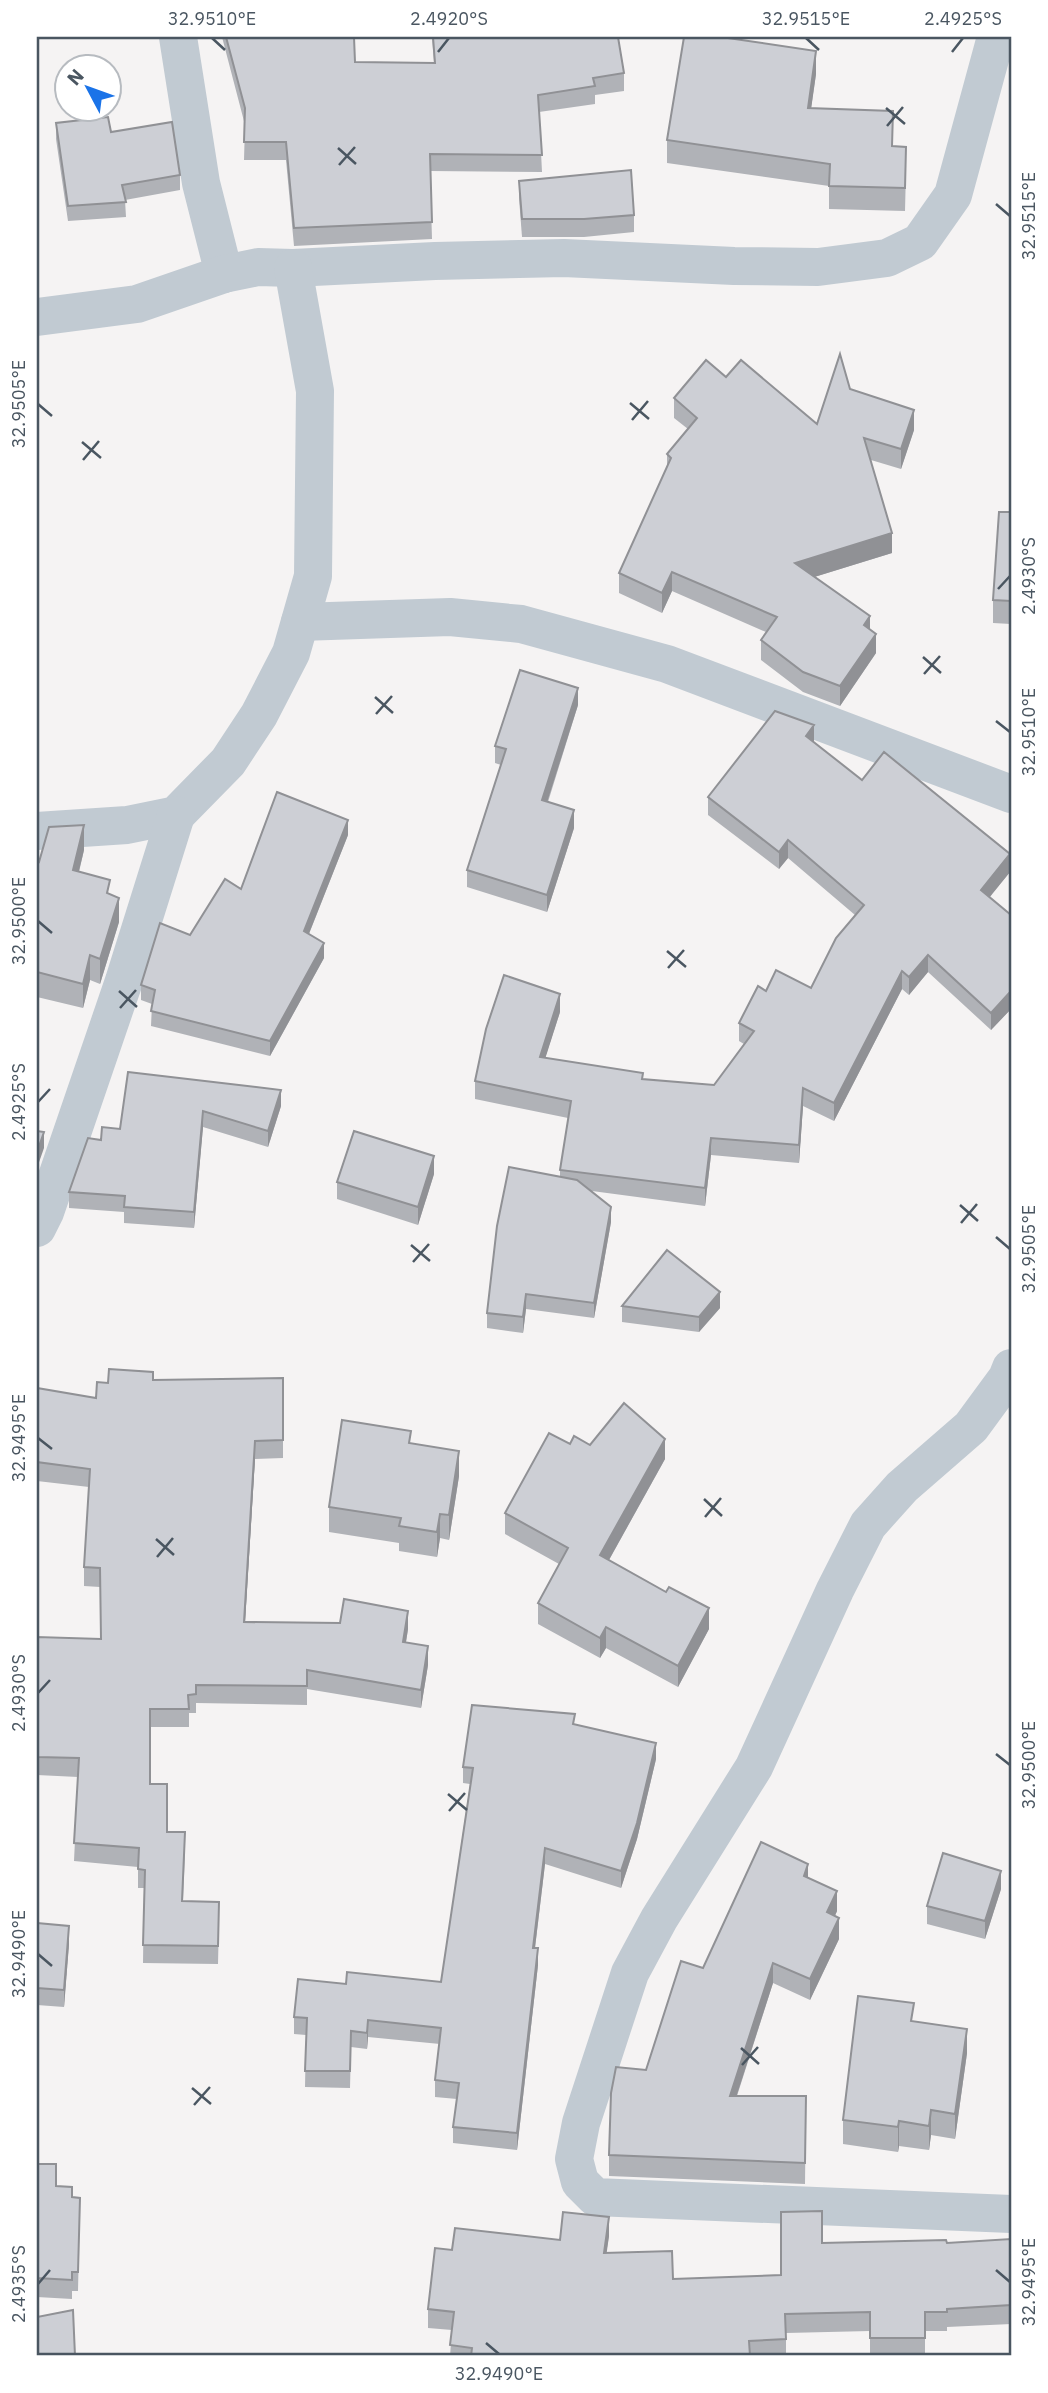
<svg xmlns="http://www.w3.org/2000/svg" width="1048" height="2393" viewBox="0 0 1048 2393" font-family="'IBM Plex Sans',sans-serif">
<rect width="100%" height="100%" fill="#f5f3f3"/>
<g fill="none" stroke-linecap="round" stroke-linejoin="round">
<!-- minor -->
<g stroke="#c1cad2" stroke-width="38">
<polyline points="178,37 201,183 224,274"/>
<polyline points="37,317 137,304 224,274 258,267 293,268 435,261 564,258 734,266 818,267 887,258 920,242 953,195 996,37"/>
<polyline points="300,622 450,617 521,624 667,664 1011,794"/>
<polyline points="37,831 127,825 176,815 228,762 259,715 291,653 313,576 315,391 293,268"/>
<polyline points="37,1228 45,1212 124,981 176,815"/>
<polyline points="1011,1368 1007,1378 971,1427 902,1487 868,1525 835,1590 754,1767 659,1919 630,1973 581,2123 574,2159 580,2182 595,2197 1011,2214"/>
</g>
</g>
<!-- wall -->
<g fill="#b0b2b7">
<polygon points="222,37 354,37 355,62 434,63 432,37 618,37 624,73 624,91 595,95 595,104 539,112 542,172 430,171 432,239 294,246 286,160 244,160 245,125"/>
<polygon points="816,74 811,108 893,146 906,170 905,211 829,209 829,186 667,163 667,140"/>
<polygon points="56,123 111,132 180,175 180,190 125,200 126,217 68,221 56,139"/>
<polygon points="519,181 634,215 634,232 584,237 522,237 519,198"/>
<polygon points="726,377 817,424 850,389 914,430 901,469 871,460 892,553 814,577 870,629 876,653 840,706 803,692 761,660 761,640 766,632 672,591 662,613 619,593 619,573 667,469 667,454 688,429 674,418 674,398"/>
<polygon points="1011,512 1011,624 993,623 993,600"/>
<polygon points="578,705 548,802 574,828 547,912 467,887 467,870 501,765 495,763 495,746"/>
<polygon points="814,742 862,780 1010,872 989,897 1011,915 1011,1009 991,1030 928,972 909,995 902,989 834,1121 803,1106 799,1163 711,1155 705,1206 592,1191 611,1222 594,1318 526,1309 523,1333 487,1328 487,1313 560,1177 560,1170 568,1118 475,1099 475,1081 560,1012 545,1058 643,1080 714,1085 744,1044 739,1041 739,1023 766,991 811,988 855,915 788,858 779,869 708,815 708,797"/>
<polygon points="348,835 309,934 324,958 270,1056 151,1026 152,1004 141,1000 141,985 190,935 241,889"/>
<polygon points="84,850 79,872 110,894 119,922 100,984 90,980 83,1008 37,997 37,861 39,862"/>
<polygon points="128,1072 281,1106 268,1147 203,1127 194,1228 124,1223 124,1212 69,1208 69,1192 120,1129"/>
<polygon points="434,1174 418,1225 337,1199 337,1182"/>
<polygon points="622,1306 720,1308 699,1332 622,1322"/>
<polygon points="283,1378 283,1458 255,1459 245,1622 408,1629 406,1642 428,1665 421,1708 307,1689 307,1705 196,1703 196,1713 189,1713 189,1727 150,1727 150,1784 167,1832 185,1851 183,1901 219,1920 218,1964 143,1963 144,1888 138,1888 138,1867 74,1861 78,1777 37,1775 37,1637 101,1639 100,1587 84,1586 84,1567 89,1487 37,1481 37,1388 96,1398 108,1383 153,1380"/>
<polygon points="411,1443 459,1476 449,1540 440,1538 437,1557 399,1551 399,1543 329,1532 329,1507"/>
<polygon points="570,1444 590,1445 665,1459 609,1560 709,1629 678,1687 606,1648 600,1658 538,1624 538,1603 559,1564 505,1534 505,1513"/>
<polygon points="575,1725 656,1759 637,1839 621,1888 545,1864 535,1948 538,1965 517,2150 453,2143 453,2127 457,2099 435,2097 435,2080 440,2044 368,2037 367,2049 351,2047 350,2088 305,2087 306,2035 294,2034 294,2017 346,1984 441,1982 470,1784 463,1783 463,1767"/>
<polygon points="808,1878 837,1911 835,1916 839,1939 810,2000 773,1983 737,2096 806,2096 805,2184 609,2176 609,2155 646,2070 703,1968"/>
<polygon points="1001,1889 985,1939 927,1924 927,1906"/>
<polygon points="37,1923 69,1944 64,2007 37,2005"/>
<polygon points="914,2022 967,2053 955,2139 931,2135 929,2150 899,2146 898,2152 843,2144 843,2120"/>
<polygon points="37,2164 56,2186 72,2197 80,2198 78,2291 72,2291 72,2299 37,2297"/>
<polygon points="609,2236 606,2253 673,2279 781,2275 822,2243 947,2243 1011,2239 1011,2324 947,2327 947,2331 925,2331 925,2356 870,2356 870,2331 786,2333 786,2356 450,2356 452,2330 428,2328 428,2309 452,2250"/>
</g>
<!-- shaded-wall -->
<g fill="#909195">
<polygon points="816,51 816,74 808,131 808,108"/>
<polygon points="914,410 914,430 901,469 901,449"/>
<polygon points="892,533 892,553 795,583 795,563"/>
<polygon points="672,572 672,591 662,613 662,593"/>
<polygon points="870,616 870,636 864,625"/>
<polygon points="876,634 876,653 840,706 840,686"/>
<polygon points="578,688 578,705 542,818 542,800"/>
<polygon points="814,725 814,743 806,736"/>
<polygon points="574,810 574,828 547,912 547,895"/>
<polygon points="348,820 348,835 304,946 304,931"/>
<polygon points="84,825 84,850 73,895 73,870"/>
<polygon points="788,840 788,858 779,869 779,852"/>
<polygon points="1010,854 1010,872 981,908 981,890"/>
<polygon points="119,898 119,922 100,984 100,959"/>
<polygon points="324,943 324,958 270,1056 270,1041"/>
<polygon points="90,955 90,980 83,1008 83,984"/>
<polygon points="928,955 928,972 909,995 909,977"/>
<polygon points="902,971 902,989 834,1121 834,1103"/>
<polygon points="1011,991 1011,1009 991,1030 991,1013"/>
<polygon points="560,994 560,1012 540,1075 540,1057"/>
<polygon points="803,1088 803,1106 799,1163 799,1145"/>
<polygon points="281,1090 281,1106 268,1147 268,1131"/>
<polygon points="203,1111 203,1127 194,1228 194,1212"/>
<polygon points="44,1132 44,1148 37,1168 37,1152"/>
<polygon points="711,1138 711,1155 705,1206 705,1188"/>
<polygon points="434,1156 434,1174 418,1225 418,1207"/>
<polygon points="611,1207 611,1222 594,1318 594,1303"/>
<polygon points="720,1292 720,1308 699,1332 699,1317"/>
<polygon points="526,1294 526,1309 523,1333 523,1317"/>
<polygon points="665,1439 665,1459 600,1576 600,1555"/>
<polygon points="255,1441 255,1459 244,1640 244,1622"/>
<polygon points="459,1451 459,1476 449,1540 449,1515"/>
<polygon points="440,1514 440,1538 437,1557 437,1532"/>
<polygon points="709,1608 709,1629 678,1687 678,1666"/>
<polygon points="408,1611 408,1629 403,1660 403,1642"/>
<polygon points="606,1627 606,1648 600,1658 600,1638"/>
<polygon points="428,1646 428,1665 421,1708 421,1690"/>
<polygon points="656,1743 656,1759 637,1839 621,1888 621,1871"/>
<polygon points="545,1848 545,1864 533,1964 533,1948"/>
<polygon points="808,1864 808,1885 804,1876"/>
<polygon points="1001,1871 1001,1889 985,1939 985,1921"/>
<polygon points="837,1891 837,1911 827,1933 827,1912"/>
<polygon points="839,1918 839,1939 810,2000 810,1979"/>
<polygon points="69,1926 69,1944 64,2007 64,1990"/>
<polygon points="538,1948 538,1965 517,2150 517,2133"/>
<polygon points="773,1963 773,1983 730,2116 730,2096"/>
<polygon points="368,2020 368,2037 367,2049 367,2033"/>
<polygon points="967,2029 967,2053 955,2139 955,2114"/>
<polygon points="931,2110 931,2135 929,2150 929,2126"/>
<polygon points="899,2121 899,2146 898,2152 898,2127"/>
<polygon points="609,2217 609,2236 604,2272 604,2253"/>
</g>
<!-- building -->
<g fill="#cdcfd5" stroke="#909195" stroke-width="2">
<polygon points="226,37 354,37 355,62 435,63 433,37 618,37 624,73 593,78 595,86 538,95 542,155 430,154 432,222 294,228 286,142 244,142 245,108"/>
<polygon points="684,37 721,37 816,51 808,108 893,111 892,146 906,147 905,188 829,186 830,164 667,140"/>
<polygon points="108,117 111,132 172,122 180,175 122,185 126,202 68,206 56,123"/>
<polygon points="631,170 634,215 584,219 522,219 519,181"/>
<polygon points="840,354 850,389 914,410 901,449 864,438 892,533 795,563 870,616 864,625 876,634 840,686 803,672 761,640 777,617 672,572 662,593 619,573 671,458 667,454 697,418 674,398 706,360 726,377 741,360 817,424"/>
<polygon points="999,512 1011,512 1011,601 993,600"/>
<polygon points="520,670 578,688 542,800 574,810 547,895 467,870 506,749 495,746"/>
<polygon points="775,711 814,725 806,736 862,780 884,752 1010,854 981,890 1011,915 1011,991 991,1013 928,955 909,977 902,971 834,1103 803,1088 799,1145 711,1138 705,1188 560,1170 571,1101 475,1081 486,1029 504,975 560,994 540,1057 643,1073 642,1079 714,1085 754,1031 739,1023 758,986 766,991 776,970 811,988 836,938 864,905 788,840 779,852 708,797"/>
<polygon points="277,792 348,820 304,931 324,943 270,1041 151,1011 155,990 141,985 160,923 190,935 225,879 241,889"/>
<polygon points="84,825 73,870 110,880 107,893 119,898 100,959 90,955 83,984 37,972 37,861 39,862 49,827"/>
<polygon points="128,1072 281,1090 268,1131 203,1111 194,1212 124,1207 125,1196 69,1192 88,1138 101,1140 102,1127 120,1129"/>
<polygon points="37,1131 44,1132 37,1152"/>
<polygon points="354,1131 434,1156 418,1207 337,1182"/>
<polygon points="509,1167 577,1180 611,1207 594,1303 526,1294 523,1317 487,1313 497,1226"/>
<polygon points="667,1250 720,1292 699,1317 622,1306"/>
<polygon points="109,1369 153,1372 153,1380 283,1378 283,1440 255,1441 244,1622 340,1623 344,1599 408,1611 403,1642 428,1646 421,1690 307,1670 307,1686 196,1685 196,1694 188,1695 189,1709 150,1709 150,1784 167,1784 167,1832 185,1832 182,1901 219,1902 218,1946 143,1945 145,1870 138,1869 139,1848 74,1843 79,1758 37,1757 37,1637 101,1639 100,1568 84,1567 90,1469 37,1462 37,1388 96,1398 97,1382 108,1383"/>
<polygon points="624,1403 665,1439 600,1555 666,1592 669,1587 709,1608 678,1666 606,1627 600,1638 538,1603 568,1548 505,1513 549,1433 570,1444 574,1436 590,1445"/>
<polygon points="342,1420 411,1431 409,1443 459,1451 449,1515 440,1514 437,1532 399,1526 401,1518 329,1507"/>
<polygon points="472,1705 575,1714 573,1724 656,1743 637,1823 621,1871 545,1848 533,1948 538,1948 517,2133 453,2127 459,2083 435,2080 441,2028 368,2020 367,2033 351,2031 350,2071 305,2071 307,2018 294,2017 298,1979 346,1984 347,1972 441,1982 473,1768 463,1767"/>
<polygon points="761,1842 808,1864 804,1876 837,1891 827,1912 839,1918 810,1979 773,1963 730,2096 806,2096 805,2163 609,2155 611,2093 616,2067 646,2070 681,1961 703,1968"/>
<polygon points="943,1853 1001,1871 985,1921 927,1906"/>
<polygon points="37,1923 69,1926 64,1990 37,1988"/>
<polygon points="858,1996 914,2003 911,2021 967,2029 955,2114 931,2110 929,2126 899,2121 898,2127 843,2120"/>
<polygon points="37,2164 56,2164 56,2186 72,2187 72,2197 80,2198 78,2272 72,2272 72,2280 37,2278"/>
<polygon points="822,2211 822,2243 946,2240 947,2243 1011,2239 1011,2305 947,2309 947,2312 925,2312 925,2338 870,2338 870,2312 785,2314 786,2339 749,2341 750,2356 471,2356 472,2348 450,2345 454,2312 428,2309 435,2248 452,2250 455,2228 560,2240 563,2212 609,2217 604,2253 672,2251 673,2279 781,2275 781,2212"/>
<polygon points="73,2310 75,2356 37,2356 37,2317"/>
</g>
<!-- ticks -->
<path fill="none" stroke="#4a5661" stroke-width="2.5" d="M 212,38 L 225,50M 806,38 L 819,50M 438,52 L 449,38M 952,52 L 963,38M 886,108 L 905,124M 887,126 L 903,107M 338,148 L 356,164M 339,165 L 355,147M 996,204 L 1010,216M 630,403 L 649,419M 38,404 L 52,416M 632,420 L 648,401M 82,442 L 101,458M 83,460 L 99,441M 998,589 L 1010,576M 923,657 L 941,673M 924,674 L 940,656M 375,697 L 393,713M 376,714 L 392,696M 996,721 L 1010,732M 38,921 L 52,933M 667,951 L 686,967M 668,968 L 684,950M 119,991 L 137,1007M 120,1008 L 136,990M 38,1102 L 50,1089M 960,1205 L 978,1221M 961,1223 L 977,1204M 996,1237 L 1010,1249M 411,1245 L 430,1261M 413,1262 L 429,1244M 38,1438 L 52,1449M 704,1499 L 722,1516M 705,1517 L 721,1498M 156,1539 L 174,1555M 157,1557 L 173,1538M 38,1693 L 50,1680M 996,1754 L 1010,1765M 448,1794 L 467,1810M 449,1811 L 465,1793M 38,1954 L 52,1966M 741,2048 L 759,2064M 742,2065 L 758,2047M 192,2088 L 211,2104M 194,2105 L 210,2087M 996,2270 L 1010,2282M 38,2284 L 50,2270M 486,2343 L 499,2354"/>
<!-- border -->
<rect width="1048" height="2393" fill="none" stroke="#ffffff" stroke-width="77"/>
<!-- north arrow -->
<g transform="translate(88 88) rotate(311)"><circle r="33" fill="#ffffff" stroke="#b7bbc0" stroke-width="2"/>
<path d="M0-5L12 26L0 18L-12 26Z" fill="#1a73e8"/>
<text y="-10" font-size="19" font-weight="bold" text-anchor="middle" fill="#4a5661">N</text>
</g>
<rect x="38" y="38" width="972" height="2316" fill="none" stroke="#4a5661" stroke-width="2.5"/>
<g font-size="18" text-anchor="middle" fill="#4a5661">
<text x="212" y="25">32.9510°E</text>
<text x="449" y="25">2.4920°S</text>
<text x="806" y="25">32.9515°E</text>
<text x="963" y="25">2.4925°S</text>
<text transform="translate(1029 216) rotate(-90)" y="6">32.9515°E</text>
<text transform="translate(19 404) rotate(-90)" y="6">32.9505°E</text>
<text transform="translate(1029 576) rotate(-90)" y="6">2.4930°S</text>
<text transform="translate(1029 732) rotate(-90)" y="6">32.9510°E</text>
<text transform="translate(19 921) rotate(-90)" y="6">32.9500°E</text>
<text transform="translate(19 1102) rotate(-90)" y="6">2.4925°S</text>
<text transform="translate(1029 1249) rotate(-90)" y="6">32.9505°E</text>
<text transform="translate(19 1438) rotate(-90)" y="6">32.9495°E</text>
<text transform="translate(19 1693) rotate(-90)" y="6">2.4930°S</text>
<text transform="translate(1029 1765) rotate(-90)" y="6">32.9500°E</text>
<text transform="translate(19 1954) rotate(-90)" y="6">32.9490°E</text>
<text transform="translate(1029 2282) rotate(-90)" y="6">32.9495°E</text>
<text transform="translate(19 2284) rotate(-90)" y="6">2.4935°S</text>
<text x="499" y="2380">32.9490°E</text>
</g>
</svg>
